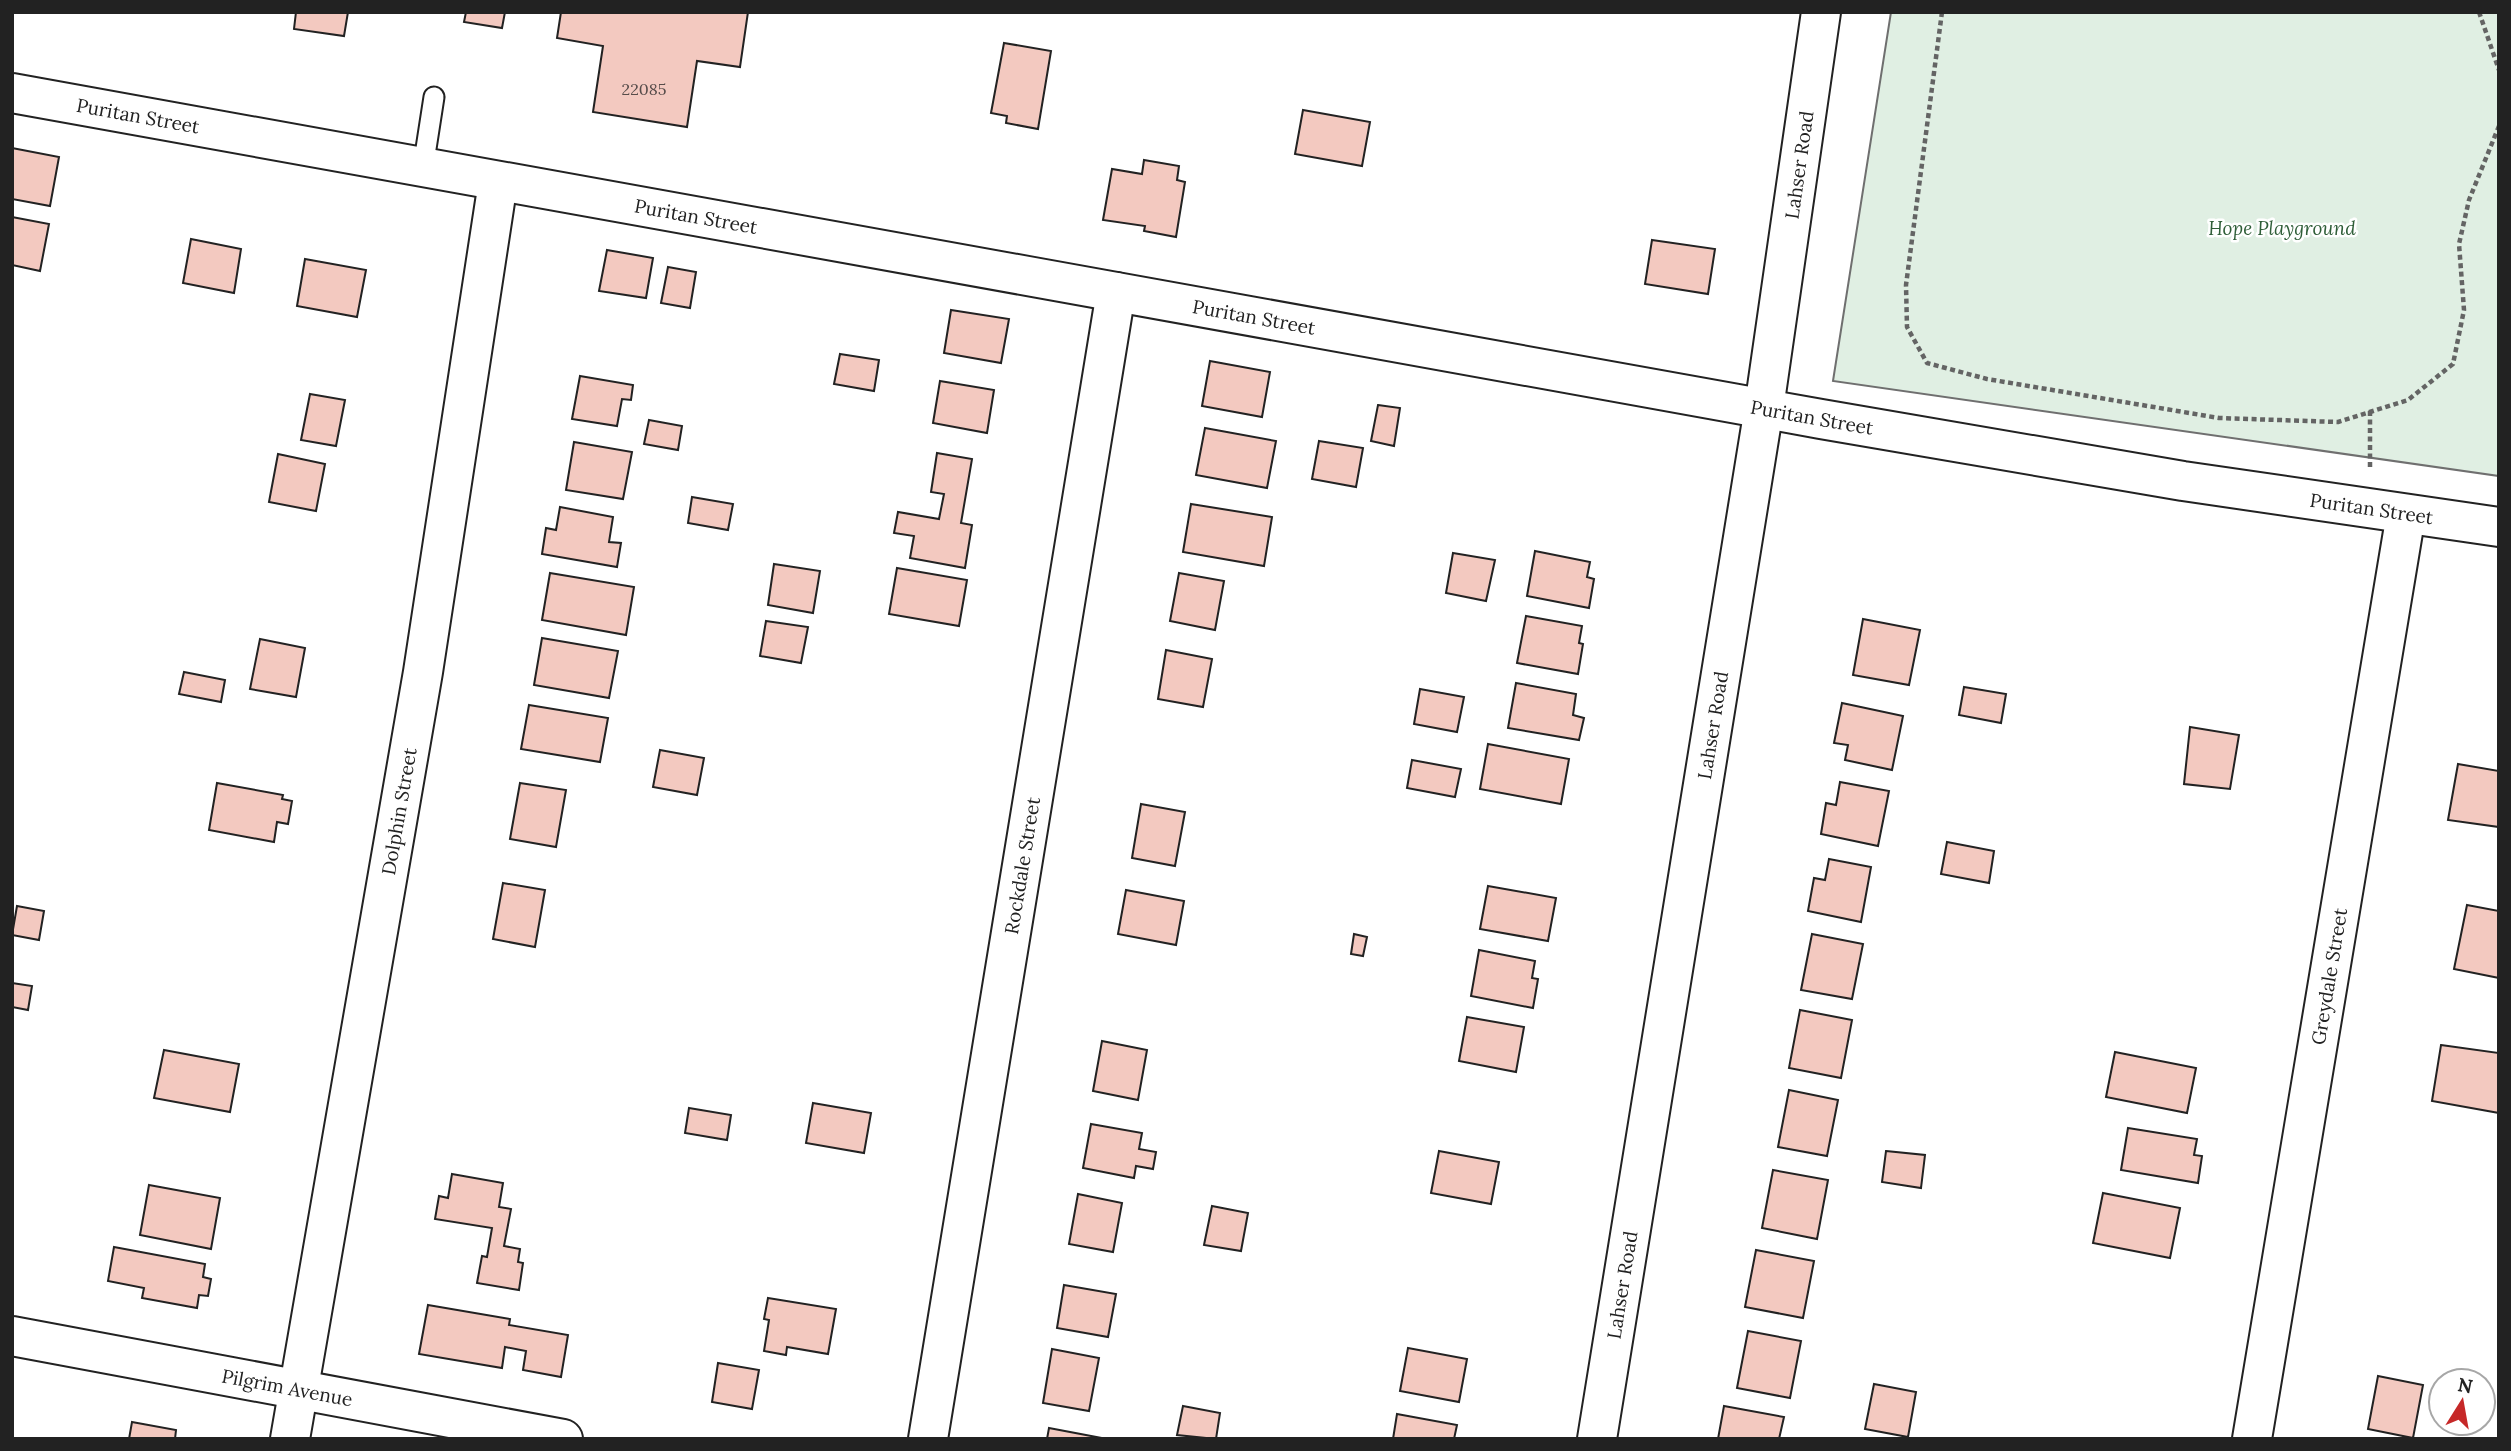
<svg xmlns="http://www.w3.org/2000/svg" width="2511" height="1451" viewBox="0 0 2511 1451" font-family="Lora,serif">
<rect width="100%" height="100%" fill="#fff"/>
<!-- green -->
<polygon fill="#e0efe3" stroke="#6f6f6f" stroke-width="2" points="1891,12 2499,12 2499,476 1833,381"/>
<!-- building -->
<g fill="#f3c9c0" stroke="#222" stroke-width="2">
<polygon points="296,12 348,12 344,36 294,29"/>
<polygon points="466,12 505,12 502,28 464,22"/>
<polygon points="561,12 748,12 740,67 697,61 687,127 593,112 603,46 557,38"/>
<polygon points="1004,43 1051,51 1038,129 1006,123 1007,116 991,113"/>
<polygon points="1303,110 1370,122 1362,166 1295,154"/>
<polygon points="12,148 59,157 50,206 12,199"/>
<polygon points="1144,160 1179,166 1177,180 1185,182 1176,237 1144,231 1145,226 1103,220 1112,169 1142,174"/>
<polygon points="12,217 49,224 40,271 12,265"/>
<polygon points="191,239 241,249 234,293 183,283"/>
<polygon points="1652,240 1715,249 1708,294 1645,284"/>
<polygon points="607,250 653,258 646,298 599,291"/>
<polygon points="305,259 366,270 357,317 297,306"/>
<polygon points="668,267 696,272 690,308 661,303"/>
<polygon points="951,310 1009,319 1001,363 944,353"/>
<polygon points="840,354 879,360 874,391 834,384"/>
<polygon points="1210,361 1270,372 1262,417 1202,406"/>
<polygon points="580,376 633,385 631,400 622,399 617,426 572,419"/>
<polygon points="940,381 994,390 987,433 933,423"/>
<polygon points="310,394 345,400 336,446 301,440"/>
<polygon points="1378,405 1400,408 1394,446 1371,441"/>
<polygon points="649,420 682,426 678,450 644,444"/>
<polygon points="1205,428 1276,441 1267,488 1196,475"/>
<polygon points="1319,441 1363,448 1356,487 1312,479"/>
<polygon points="574,442 632,452 623,499 566,490"/>
<polygon points="937,453 972,459 961,523 972,525 965,568 910,558 914,536 894,533 898,512 939,519 944,494 931,492"/>
<polygon points="278,454 325,464 316,511 269,502"/>
<polygon points="692,497 733,504 728,530 688,523"/>
<polygon points="1191,504 1272,517 1264,566 1183,552"/>
<polygon points="560,507 613,517 609,542 621,543 617,567 542,554 546,528 556,530"/>
<polygon points="1535,551 1590,562 1587,577 1594,579 1589,608 1527,596"/>
<polygon points="1453,553 1495,560 1486,601 1446,593"/>
<polygon points="774,564 820,571 813,613 768,605"/>
<polygon points="897,568 967,580 959,626 889,614"/>
<polygon points="550,573 634,587 626,635 542,620"/>
<polygon points="1179,573 1224,581 1215,630 1170,621"/>
<polygon points="1526,616 1582,626 1579,643 1583,644 1578,674 1517,663"/>
<polygon points="1863,619 1920,630 1909,685 1853,675"/>
<polygon points="766,621 808,627 801,663 760,656"/>
<polygon points="542,638 618,651 609,698 534,685"/>
<polygon points="260,639 305,648 296,697 250,689"/>
<polygon points="1166,650 1212,659 1203,707 1158,699"/>
<polygon points="184,672 225,680 221,702 179,694"/>
<polygon points="1516,683 1576,694 1573,715 1584,718 1579,740 1508,728"/>
<polygon points="1964,687 2006,694 2001,723 1959,715"/>
<polygon points="1420,689 1464,697 1457,732 1414,724"/>
<polygon points="1842,703 1903,716 1892,770 1845,760 1848,745 1834,743"/>
<polygon points="529,705 608,718 600,762 521,749"/>
<polygon points="2190,727 2239,735 2230,789 2184,784"/>
<polygon points="1488,744 1569,759 1561,804 1480,789"/>
<polygon points="660,750 704,758 697,795 653,787"/>
<polygon points="1412,760 1461,769 1455,797 1407,788"/>
<polygon points="2458,764 2499,771 2499,827 2448,820"/>
<polygon points="1840,782 1889,791 1878,846 1821,834 1826,803 1836,805"/>
<polygon points="217,783 283,795 282,799 292,801 288,824 277,822 274,842 209,830"/>
<polygon points="520,783 566,790 556,847 510,839"/>
<polygon points="1141,804 1185,812 1175,866 1132,858"/>
<polygon points="1947,842 1994,851 1989,883 1941,874"/>
<polygon points="1829,859 1871,867 1861,922 1808,911 1814,878 1825,880"/>
<polygon points="503,883 545,890 535,947 493,939"/>
<polygon points="1488,886 1556,898 1548,941 1480,929"/>
<polygon points="1126,890 1184,901 1176,945 1118,934"/>
<polygon points="2467,905 2499,911 2499,978 2454,969"/>
<polygon points="17,906 44,911 39,940 12,935"/>
<polygon points="1354,934 1367,937 1363,956 1351,954"/>
<polygon points="1812,934 1863,944 1852,999 1801,990"/>
<polygon points="1479,950 1535,961 1532,978 1538,979 1533,1008 1471,996"/>
<polygon points="12,983 32,986 28,1010 12,1007"/>
<polygon points="1800,1010 1852,1020 1841,1078 1789,1068"/>
<polygon points="1467,1017 1524,1027 1516,1072 1459,1061"/>
<polygon points="1102,1041 1147,1050 1138,1100 1093,1091"/>
<polygon points="2441,1045 2499,1053 2499,1113 2432,1101"/>
<polygon points="164,1050 239,1064 230,1112 154,1098"/>
<polygon points="2115,1052 2196,1068 2187,1113 2106,1097"/>
<polygon points="1789,1090 1838,1100 1827,1156 1778,1147"/>
<polygon points="813,1103 871,1113 864,1153 806,1143"/>
<polygon points="689,1108 731,1115 727,1140 685,1133"/>
<polygon points="1091,1124 1142,1133 1139,1149 1156,1152 1153,1169 1136,1166 1134,1178 1083,1168"/>
<polygon points="2128,1128 2197,1139 2194,1155 2202,1156 2198,1183 2121,1170"/>
<polygon points="1439,1151 1499,1162 1491,1204 1431,1193"/>
<polygon points="1886,1151 1925,1155 1921,1188 1882,1182"/>
<polygon points="1773,1170 1828,1180 1817,1239 1762,1228"/>
<polygon points="452,1174 503,1183 499,1207 511,1209 504,1246 520,1249 518,1262 523,1263 519,1290 477,1283 482,1256 487,1257 492,1228 435,1219 439,1196 448,1198"/>
<polygon points="149,1185 220,1198 211,1249 140,1235"/>
<polygon points="2103,1193 2180,1208 2170,1258 2093,1243"/>
<polygon points="1078,1194 1122,1203 1113,1252 1069,1244"/>
<polygon points="1212,1206 1248,1213 1241,1251 1204,1245"/>
<polygon points="114,1247 205,1264 203,1277 211,1279 208,1296 199,1295 197,1308 142,1298 144,1288 108,1281"/>
<polygon points="1756,1250 1814,1261 1803,1318 1745,1307"/>
<polygon points="1064,1285 1116,1294 1108,1337 1057,1328"/>
<polygon points="768,1298 836,1309 828,1354 787,1347 786,1355 764,1351 769,1320 764,1319"/>
<polygon points="428,1305 510,1319 509,1325 568,1335 561,1377 523,1370 526,1351 505,1347 502,1368 419,1354"/>
<polygon points="1748,1331 1801,1341 1790,1398 1737,1388"/>
<polygon points="1408,1348 1467,1359 1459,1402 1400,1391"/>
<polygon points="1052,1349 1099,1358 1089,1411 1043,1403"/>
<polygon points="718,1363 759,1370 752,1409 712,1402"/>
<polygon points="2378,1376 2423,1385 2413,1438 2368,1429"/>
<polygon points="1874,1384 1916,1392 1908,1437 1865,1429"/>
<polygon points="1183,1406 1220,1413 1216,1439 1177,1435"/>
<polygon points="1724,1406 1784,1417 1779,1439 1718,1439"/>
<polygon points="1397,1414 1457,1425 1454,1439 1393,1439"/>
<polygon points="132,1422 176,1430 175,1439 129,1439"/>
<polygon points="1049,1428 1107,1439 1047,1439"/>
</g>
<g fill="none" stroke-linecap="round" stroke-linejoin="round">
<defs>
<polyline id="service" points="423,168 434,97"/>
<g id="minor">
<path id="s1" d="M 12,93 L 1821,419 L 2183,481 L 2499,527"/>
<path id="s2" d="M 12,1336 L 563,1439"/>
<path id="s3" d="M 290,1439 L 423,672 L 498,182"/>
<path id="s4" d="M 928,1439 L 1116,292"/>
<path id="s5" d="M 2252,1439 L 2406,514"/>
</g>
<g id="secondary">
<path id="s6" d="M 1597,1439 L 1764,408 L 1821,12"/>
</g>
</defs>
<!-- service casing -->
<use href="#service" stroke="#222" stroke-width="23"/>
<!-- minor casing -->
<use href="#minor" stroke="#222" stroke-width="42"/>
<!-- secondary casing -->
<use href="#secondary" stroke="#222" stroke-width="42"/>
<!-- path -->
<g stroke="#646464" stroke-width="4.5" stroke-dasharray="5 3.5" stroke-linecap="butt">
<polyline points="1942,12 1906,285 1907,327 1927,363 1987,379 2219,418 2338,422 2408,400 2453,364 2464,310 2459,244 2469,200 2499,126"/>
<polyline points="2479,12 2499,70"/>
<polyline points="2370,467 2370,411"/>
</g>
<!-- service -->
<use href="#service" stroke="#fff" stroke-width="19"/>
<!-- minor -->
<use href="#minor" stroke="#fff" stroke-width="38"/>
<!-- secondary -->
<use href="#secondary" stroke="#fff" stroke-width="38"/>
</g>
<g text-anchor="middle" stroke-width="5" stroke-linejoin="round" paint-order="stroke">
<!-- number labels -->
<g font-size="16" fill="#564c4a">
<text x="644" y="95">22085</text>
</g>
<!-- street labels -->
<g font-size="19" fill="#222" stroke="#fff">
<text dy="7" stroke="none"><textPath href="#s1" startOffset="128">Puritan Street</textPath></text>
<text dy="7" stroke="none"><textPath href="#s6" startOffset="1290">Lahser Road</textPath></text>
<text dy="7" stroke="none"><textPath href="#s1" startOffset="695">Puritan Street</textPath></text>
<text dy="7" stroke="none"><textPath href="#s1" startOffset="1262">Puritan Street</textPath></text>
<text dy="7" stroke="none"><textPath href="#s1" startOffset="1829">Puritan Street</textPath></text>
<text dy="7" stroke="none"><textPath href="#s1" startOffset="2396">Puritan Street</textPath></text>
<text dy="7" stroke="none"><textPath href="#s6" startOffset="723">Lahser Road</textPath></text>
<text dy="7" stroke="none"><textPath href="#s3" startOffset="637">Dolphin Street</textPath></text>
<text dy="7" stroke="none"><textPath href="#s4" startOffset="581">Rockdale Street</textPath></text>
<text dy="7" stroke="none"><textPath href="#s5" startOffset="469">Greydale Street</textPath></text>
<text dy="7" stroke="none"><textPath href="#s6" startOffset="156">Lahser Road</textPath></text>
<text dy="7" stroke="none"><textPath href="#s2" startOffset="280">Pilgrim Avenue</textPath></text>
</g>
<!-- park labels -->
<g font-size="19" font-style="italic" fill="#2f5e38" stroke="#fff">
<text x="2282" y="235">Hope Playground</text>
</g>
</g>
<!-- border -->
<rect width="2511" height="1451" fill="none" stroke="#222222" stroke-width="28"/>
<!-- north arrow -->
<g transform="translate(2462 1402) rotate(11)"><circle r="33" fill="#ffffff" stroke="#a7a7a7" stroke-width="2"/>
<path d="M0-5L12 26L0 18L-12 26Z" fill="#c62828"/>
<text y="-10" font-size="19" font-weight="bold" text-anchor="middle" fill="#222222">N</text>
</g>
</svg>
